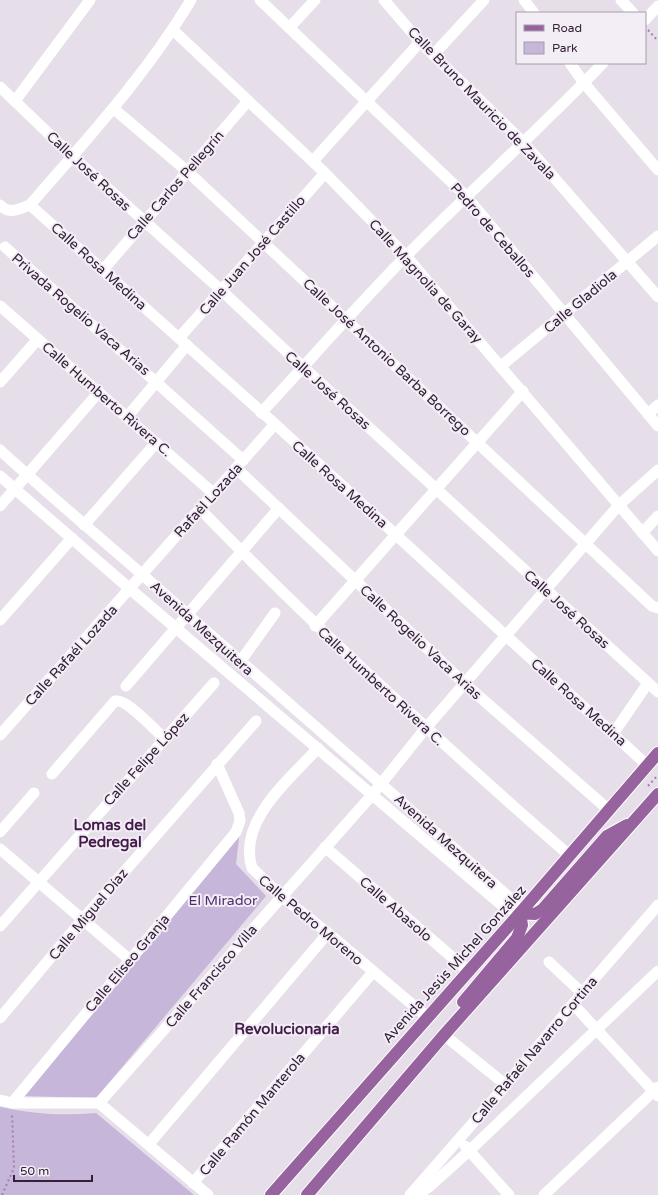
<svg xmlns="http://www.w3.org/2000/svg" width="658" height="1195" viewBox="0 0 658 1195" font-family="'Varela Round',sans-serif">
<rect width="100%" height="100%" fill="#e6dee9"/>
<!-- green -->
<g fill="#c5b6da">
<polygon points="240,830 236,864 266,896 96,1098 22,1096"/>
<path d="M 0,1107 C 35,1114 60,1116 96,1113 L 194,1195 L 0,1195 Z"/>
</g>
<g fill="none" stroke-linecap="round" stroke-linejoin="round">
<defs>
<g id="major">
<polyline points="463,1002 517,938 522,925 520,913 535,914 543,909 607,836 627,825"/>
<polyline points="271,1195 520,913 658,753"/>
<polyline points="307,1195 444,1035 658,794"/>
</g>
</defs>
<!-- major casing -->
<use href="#major" stroke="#fff" stroke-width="14"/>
<!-- path -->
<g stroke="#a47fac" stroke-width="2" stroke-dasharray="2 3" stroke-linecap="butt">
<polyline points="648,30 658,41"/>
<polyline points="648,786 658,775"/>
<polyline points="2,1195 14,1168 12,1113"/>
</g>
<!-- minor -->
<g stroke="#fff" stroke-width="11">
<polyline points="260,0 466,196 658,426"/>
<polyline points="384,0 420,42 524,143 658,297"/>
<polyline points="524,0 534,13"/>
<polyline points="621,0 633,13"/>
<polyline points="645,20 658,6"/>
<polyline points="289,28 315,0"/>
<polyline points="173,30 325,173 406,256 658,551"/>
<polyline points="434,54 484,0"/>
<polyline points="570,63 584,83 658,170"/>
<polyline points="0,87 72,156 222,291 303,367 658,692"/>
<polyline points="15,101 90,0"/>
<polyline points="114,109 187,171 652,606 658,608"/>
<polyline points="313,161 420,42"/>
<path d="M 0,205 C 9,215 19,209 30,205 C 87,139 146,75 191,0"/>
<polyline points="30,205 275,424 647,765"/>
<polyline points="5,247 243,460"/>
<polyline points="103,270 248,101"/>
<polyline points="0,306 213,493"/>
<polyline points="179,338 325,173"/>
<polyline points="501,366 658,236"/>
<polyline points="0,382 38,339"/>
<path d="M 261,413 C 310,360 357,306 407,255 C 471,190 540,129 603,63"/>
<polyline points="648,414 658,405"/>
<polyline points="127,417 187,345"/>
<path d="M 0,450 C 61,506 126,559 188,615 C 296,710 405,804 512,900 L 520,913"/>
<polyline points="236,468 465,684 610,811"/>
<polyline points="0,476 130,589 504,907 520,913"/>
<polyline points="0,506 99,392"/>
<path d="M 200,509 C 318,631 442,744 570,856"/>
<polyline points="84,525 156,443"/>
<polyline points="642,533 658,516"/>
<polyline points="0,620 72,538"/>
<polyline points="315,626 523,391"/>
<polyline points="240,662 275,613"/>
<polyline points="126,686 279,508"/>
<polyline points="613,734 648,683"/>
<polyline points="0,735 275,424"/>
<path d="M 318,748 C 290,779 237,821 252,868 L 281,896 L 328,933 L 427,1017"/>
<path d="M 52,774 L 115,701 C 126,698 155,730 164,738"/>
<polyline points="0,832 34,793"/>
<polyline points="325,847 468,971"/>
<polyline points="0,849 130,960"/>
<polyline points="0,926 214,683"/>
<polyline points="549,962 582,993"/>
<polyline points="573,1004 658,1096"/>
<polyline points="0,1018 83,919 256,721"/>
<polyline points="444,1035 506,1085"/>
<polyline points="0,1100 12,1103 99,1103 208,1195"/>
<polyline points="12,1103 236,832 240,821 239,813 217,764"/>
<polyline points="99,1103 372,795 425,729 619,505 658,470"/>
<polyline points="149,1144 328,933"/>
<polyline points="465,1146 509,1195"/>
<polyline points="193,1183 373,972"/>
<polyline points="410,1195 506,1085 582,993 658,905"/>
<polyline points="417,1195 429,1187 469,1151 658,971"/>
<polyline points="544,1195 658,1087"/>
</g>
<!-- major -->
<use href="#major" stroke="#97639e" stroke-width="12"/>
</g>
<g text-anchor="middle" stroke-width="4" stroke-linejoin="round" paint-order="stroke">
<!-- street labels -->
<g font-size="14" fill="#352038" stroke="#f3eef6">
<text transform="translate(482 103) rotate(46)" y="5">Calle Bruno Mauricio de Zavala</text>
<text transform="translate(89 171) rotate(43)" y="5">Calle José Rosas</text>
<text transform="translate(175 185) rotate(-49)" y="5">Calle Carlos Pellegrín</text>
<text transform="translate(493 230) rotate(49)" y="5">Pedro de Ceballos</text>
<text transform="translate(252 255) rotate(-49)" y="5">Calle Juan José Castillo</text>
<text transform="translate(99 266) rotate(42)" y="5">Calle Rosa Medina</text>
<text transform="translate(426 281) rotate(48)" y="5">Calle Magnolia de Garay</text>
<text transform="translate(580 301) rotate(-40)" y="5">Calle Gladiola</text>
<text transform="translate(81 314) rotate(41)" y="5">Privada Rogelio Vaca Arias</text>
<text transform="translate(387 357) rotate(43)" y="5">Calle José Antonio Barba Borrego</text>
<text transform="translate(328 390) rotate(42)" y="5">Calle José Rosas</text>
<text transform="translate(107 399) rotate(41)" y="5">Calle Humberto Rivera C.</text>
<text transform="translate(340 484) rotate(42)" y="5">Calle Rosa Medina</text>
<text transform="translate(208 500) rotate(-48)" y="5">Rafaél Lozada</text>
<text transform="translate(567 609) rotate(42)" y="5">Calle José Rosas</text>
<text transform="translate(202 628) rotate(42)" y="5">Avenida Mezquitera</text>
<text transform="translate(421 642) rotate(43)" y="5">Calle Rogelio Vaca Arias</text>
<text transform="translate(71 655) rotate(-48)" y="5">Calle Rafaél Lozada</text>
<text transform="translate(381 686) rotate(43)" y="5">Calle Humberto Rivera C.</text>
<text transform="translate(579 702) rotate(42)" y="5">Calle Rosa Medina</text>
<text transform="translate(146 759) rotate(-48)" y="5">Calle Felipe López</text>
<text transform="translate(446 841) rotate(42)" y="5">Avenida Mezquitera</text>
<text transform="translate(396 909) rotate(41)" y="5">Calle Abasolo</text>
<text transform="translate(88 914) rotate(-50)" y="5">Calle Miguel Díaz</text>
<text transform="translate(311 920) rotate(40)" y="5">Calle Pedro Moreno</text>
<text transform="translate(127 963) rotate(-50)" y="5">Calle Eliseo Granja</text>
<text transform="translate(454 964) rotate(-48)" y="5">Avenida Jesús Michel González</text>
<text transform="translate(211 976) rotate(-49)" y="5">Calle Francisco Villa</text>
<text transform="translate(534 1050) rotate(-50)" y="5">Calle Rafaél Navarro Cortina</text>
<text transform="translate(252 1114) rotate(-50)" y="5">Calle Ramón Manterola</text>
</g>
<!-- park labels -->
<g font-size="14" fill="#4e2b6e" stroke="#f3eef6">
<text x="223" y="905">El Mirador</text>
</g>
<!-- neighbourhood labels -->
<g font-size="15" font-weight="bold" fill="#441c49" stroke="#f3eef6">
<text x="110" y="830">Lomas del<tspan x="110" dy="17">Pedregal</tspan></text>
<text x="287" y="1034">Revolucionaria</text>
</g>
</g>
<!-- legend -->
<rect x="516" y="12" width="130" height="52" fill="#f3eef6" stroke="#a79caa"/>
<rect x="524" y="25" width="20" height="6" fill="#97639e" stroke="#a79caa"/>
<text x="552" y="32" font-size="12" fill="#352038">Road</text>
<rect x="524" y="42" width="20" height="12" fill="#c5b6da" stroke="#a79caa"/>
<text x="552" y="52" font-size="12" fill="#352038">Park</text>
<!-- scale -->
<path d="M14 1175v6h78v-6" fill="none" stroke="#352038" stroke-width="2"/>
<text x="20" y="1175" font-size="12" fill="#352038" stroke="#f3eef6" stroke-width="3" paint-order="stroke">50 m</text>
</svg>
